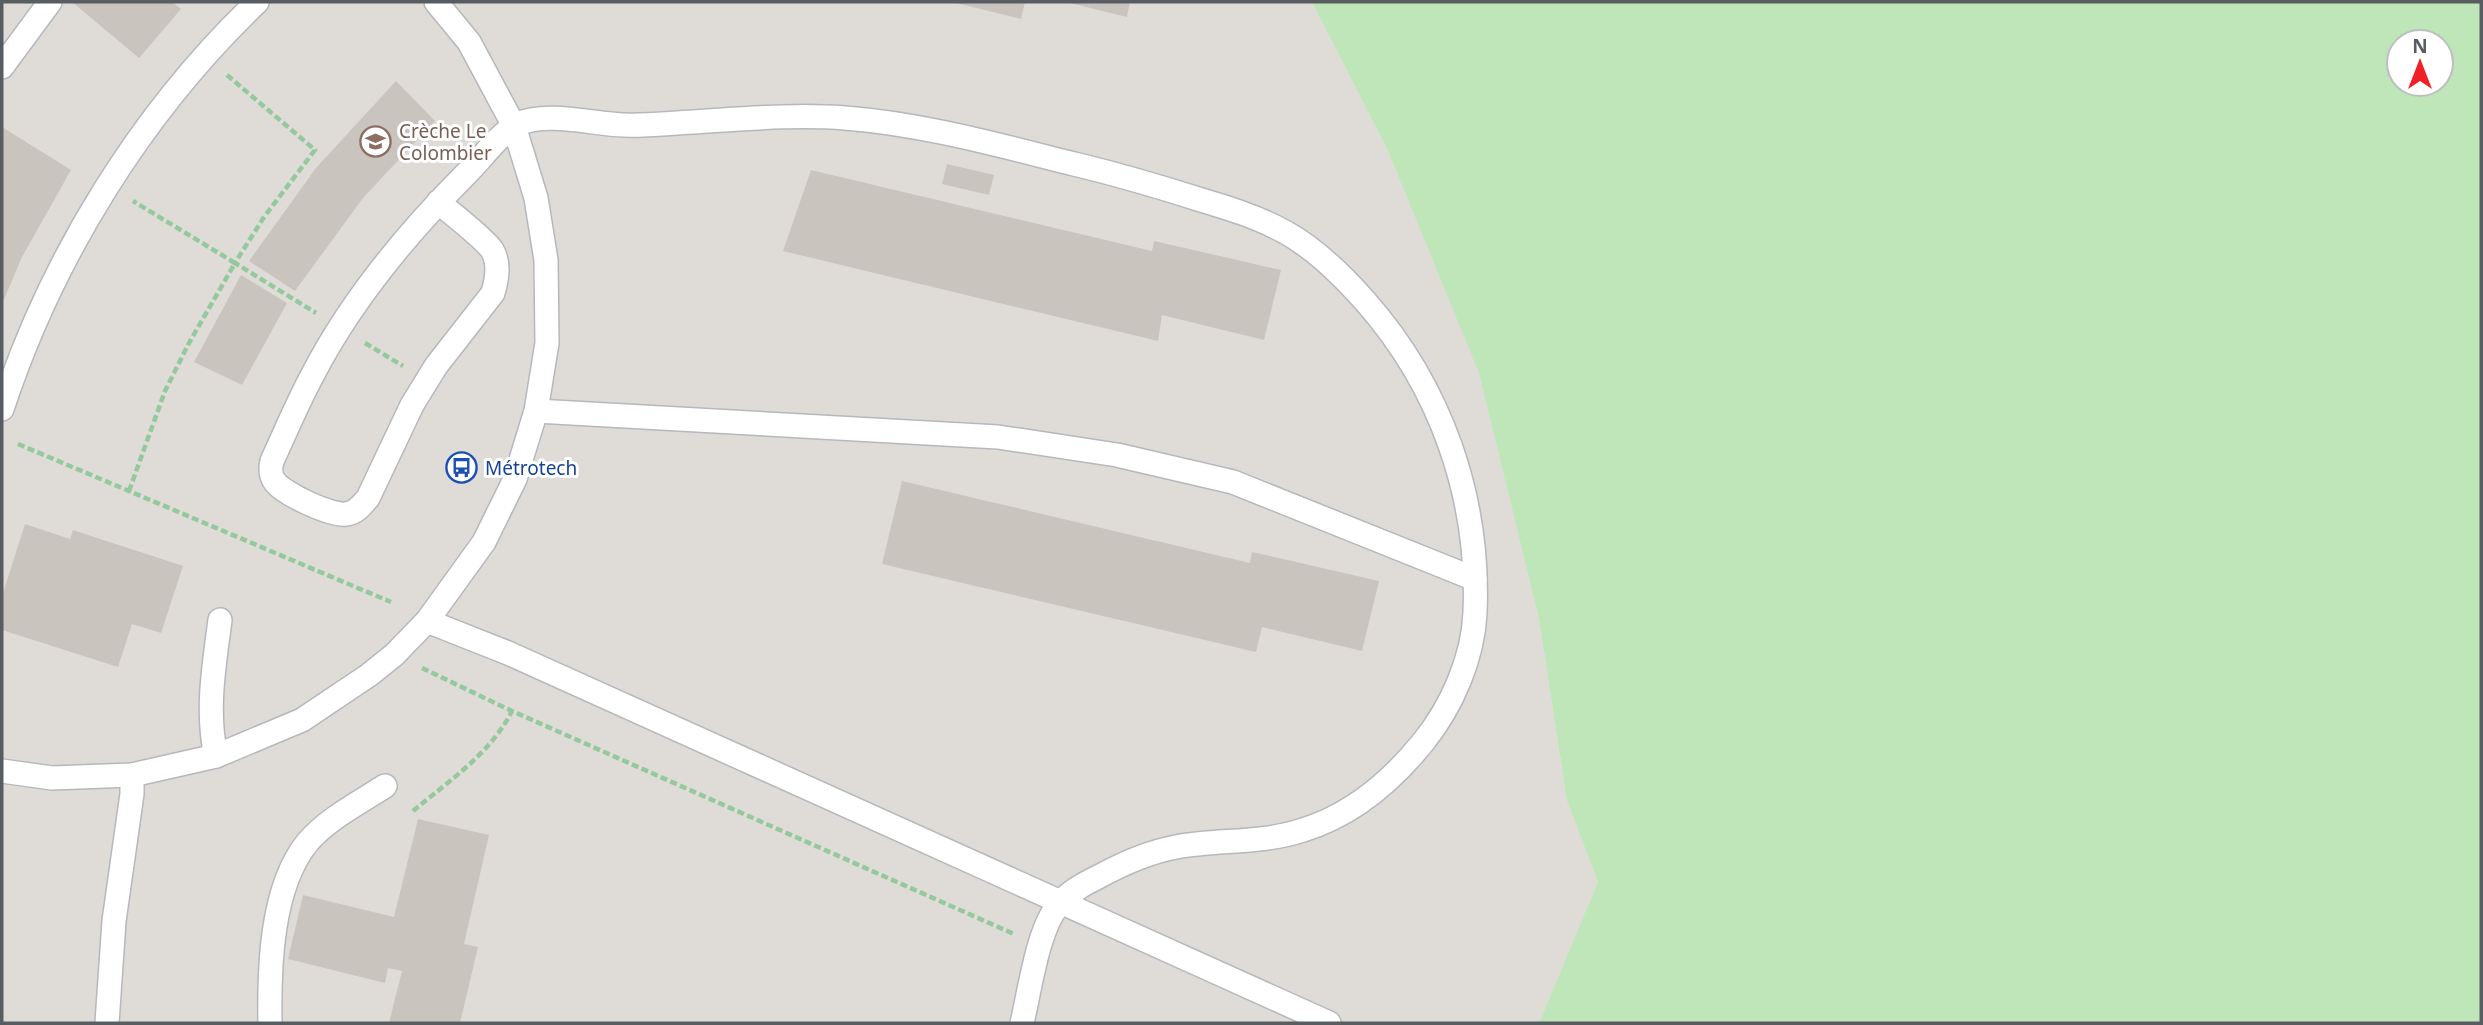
<svg xmlns="http://www.w3.org/2000/svg" width="2483" height="1025" viewBox="0 0 2483 1025" font-family="'Noto Sans',sans-serif">
<rect width="100%" height="100%" fill="#ece8df"/>
<!-- industrial -->
<polygon fill="#dfdbd7" points="2,2 1312,2 1388,151 1479,372 1539,619 1567,801 1598,882 1539,1023 2,1023"/>
<!-- green -->
<path fill="#bee6b9" fill-rule="evenodd" d="M 1312,2 L 2481,2 L 2481,1023 L 1539,1023 L 1598,882 L 1567,801 L 1539,619 L 1479,373 L 1388,151 ZM 2399,42 L 2441,42 L 2441,84 L 2399,84 Z"/>
<!-- building -->
<g fill="#c9c5be">
<polygon points="72,2 172,2 181,9 139,58"/>
<polygon points="952,2 1025,2 1021,19"/>
<polygon points="1066,2 1130,2 1127,17"/>
<polygon points="396,81 435,121 363,198 295,291 249,261 316,168"/>
<polygon points="2,127 71,170 22,257 2,304"/>
<polygon points="947,164 994,175 989,195 942,184"/>
<polygon points="811,170 1152,251 1154,241 1281,270 1264,340 1162,315 1158,341 783,251"/>
<polygon points="241,275 287,303 242,385 194,362"/>
<polygon points="902,481 1250,563 1252,552 1379,581 1362,651 1262,627 1256,652 882,564"/>
<polygon points="25,524 70,539 73,530 183,566 161,633 132,624 118,667 2,630 2,596"/>
<polygon points="418,819 489,835 464,944 478,947 460,1023 389,1023 402,971 388,968 385,983 288,959 303,895 394,917"/>
</g>
<g fill="none" stroke-linecap="round" stroke-linejoin="round">
<defs>
<g id="lane">
<polyline points="2,67 50,2"/>
<path d="M 438,202 C 450,212 485,239 492,250 C 500,263 497,279 493,293 L 436,366 L 412,405 L 368,498 C 362,505 356,513 346,514 C 331,516 284,494 275,482 C 270,475 270,469 272,461 C 285,433 297,404 312,376 C 351,300 407,233 468,172 C 483,157 500,133 518,124 C 546,111 593,124 623,125 C 646,126 670,123 693,122 C 743,119 795,114 845,118 C 923,124 998,145 1074,164 C 1116,174 1157,186 1198,199 C 1228,208 1258,217 1285,232 C 1316,249 1342,275 1365,301 C 1441,387 1480,498 1475,613 C 1473,658 1452,706 1424,741 C 1392,781 1352,815 1303,830 C 1261,844 1218,839 1176,847 C 1149,852 1124,863 1100,876 C 1086,883 1072,890 1061,902 C 1038,925 1030,990 1022,1023"/>
<path d="M 2,409 C 52,257 141,113 257,2"/>
<polyline points="536,411 998,437 1117,455 1233,482 1475,579"/>
<polyline points="427,621 508,653 1329,1023"/>
<path d="M 216,756 C 206,711 214,666 220,620"/>
<polyline points="2,771 52,778 132,775 216,756 302,720 369,675 394,655 427,621 484,542 515,479 536,411 547,343 546,260 536,198 514,126 469,42 436,2"/>
<polyline points="107,1023 114,921 132,794 132,775"/>
<path d="M 270,1023 C 269,968 271,888 307,843 C 327,819 359,803 385,786"/>
</g>
</defs>
<!-- lane casing -->
<use href="#lane" stroke="#b5b8bd" stroke-width="26"/>
<!-- path -->
<g stroke="#93c99d" stroke-width="4.5" stroke-dasharray="7 3.5" stroke-linecap="butt">
<polyline points="227,75 315,150 264,217 235,263 316,313"/>
<polyline points="365,343 403,366"/>
<polyline points="18,444 391,602"/>
<polyline points="129,491 165,391 189,343 235,263 133,201"/>
<polyline points="422,668 512,711 1014,934"/>
<path d="M 413,811 C 450,780 490,754 512,711"/>
</g>
<!-- lane -->
<use href="#lane" stroke="#fff" stroke-width="23"/>
</g>
<!-- icons -->
<defs>
<symbol id="school-ring" viewBox="-11 -11 22 22"><circle r="9.5" fill="#fff" stroke="#8d6e63" stroke-width="1.5"/><path d="M0-5L7-2L0 1L-7-2ZM-4 1L0 2.5L4 1V4Q0 6-4 4Z" fill="#8d6e63"/></symbol>
<symbol id="bus-ring" viewBox="-11 -11 22 22"><circle r="9.5" fill="#fff" stroke="#1a4fb4" stroke-width="1.5"/><path d="M-5-6H5V4H4V6H2V4H-2V6H-4V4H-5ZM-3.5-4V0h7V-4ZM-3.5 1.2v1.5H-2V1.2ZM2 1.2v1.5H3.5V1.2Z" fill="#1a4fb4"/></symbol>
</defs>
<g fill-rule="evenodd">
<use href="#school-ring" x="358" y="124" width="35" height="35"/>
<use href="#bus-ring" x="444" y="450" width="35" height="35"/>
</g>
<g text-anchor="middle" stroke-width="6" stroke-linejoin="round" paint-order="stroke">
<!-- education labels -->
<g font-size="19" fill="#785e54" stroke="#fff" text-anchor="start">
<text x="399" y="138">Crèche Le<tspan x="399" dy="22">Colombier</tspan></text>
</g>
<!-- transit labels -->
<g font-size="19" fill="#164399" stroke="#fff" text-anchor="start">
<text x="485" y="475">Métrotech</text>
</g>
</g>
<!-- border -->
<rect width="2483" height="1025" fill="none" stroke="#585d61" stroke-width="7"/>
<!-- north arrow -->
<g transform="translate(2420 63)"><circle r="33" fill="#ffffff" stroke="#bcbec0" stroke-width="2"/>
<path d="M0-5L12 26L0 18L-12 26Z" fill="#f11f26"/>
<text y="-10" font-size="19" font-weight="bold" text-anchor="middle" fill="#585d61">N</text>
</g>
</svg>
